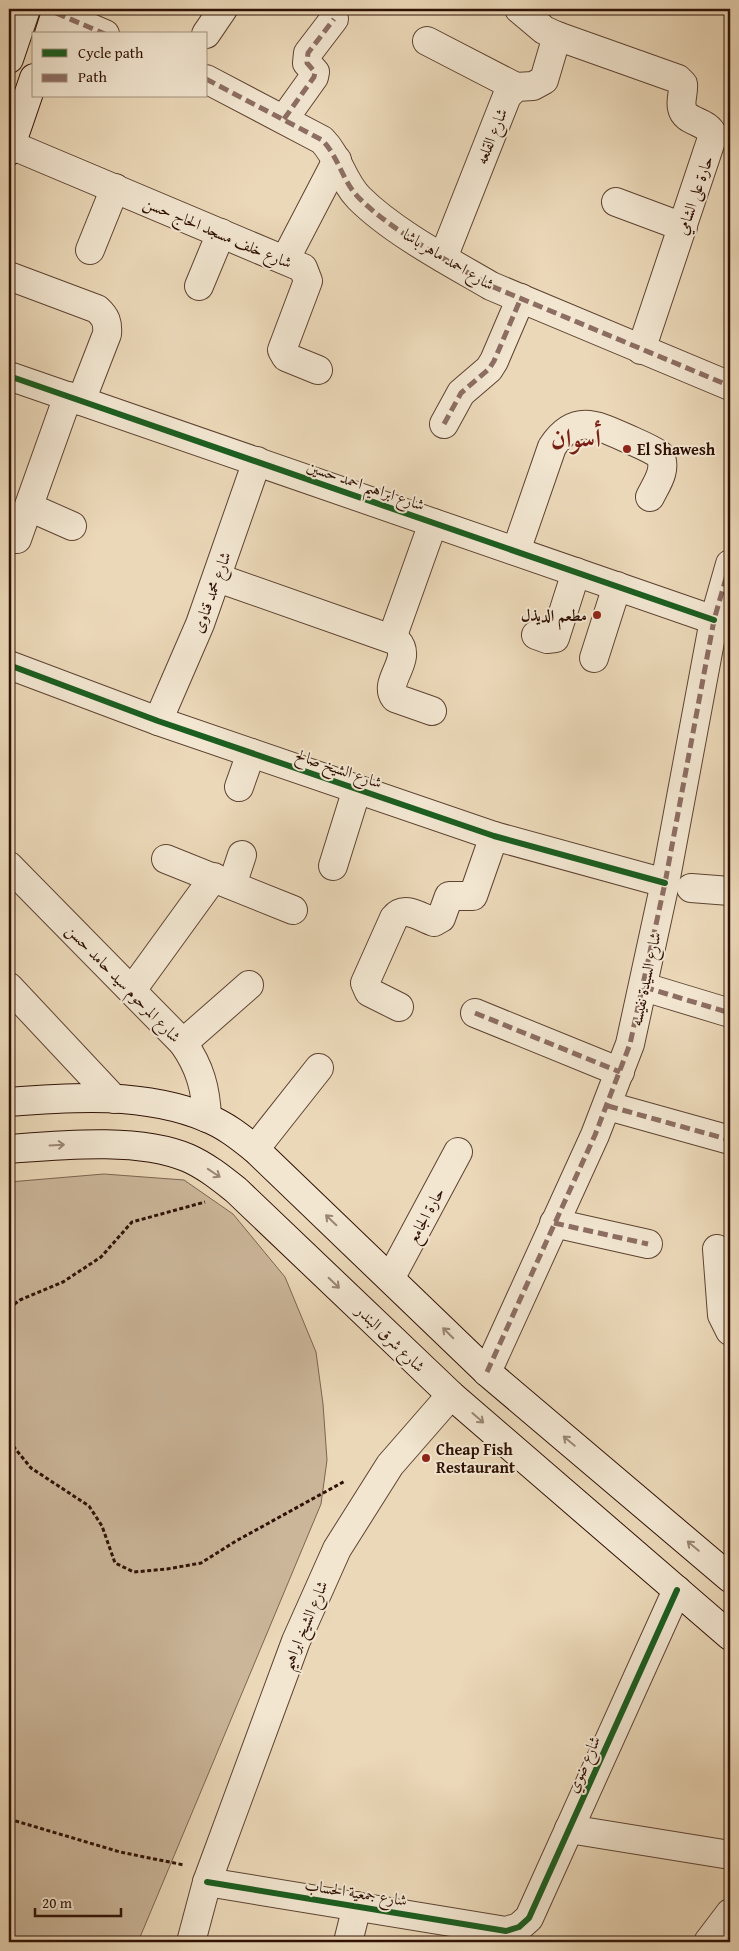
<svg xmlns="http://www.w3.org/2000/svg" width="739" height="1951" viewBox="0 0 739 1951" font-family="'Gentium Book Plus',Amiri,serif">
<rect width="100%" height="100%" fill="#ebd8b8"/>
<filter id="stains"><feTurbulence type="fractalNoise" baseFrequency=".004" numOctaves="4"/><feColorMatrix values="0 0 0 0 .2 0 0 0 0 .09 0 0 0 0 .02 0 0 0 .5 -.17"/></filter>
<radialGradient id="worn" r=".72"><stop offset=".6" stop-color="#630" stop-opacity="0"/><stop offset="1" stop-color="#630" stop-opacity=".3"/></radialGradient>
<!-- green -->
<polygon fill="#cbb69a" stroke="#7d6450" points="104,1174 184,1180 233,1214 285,1277 316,1352 323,1404 327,1460 321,1504 138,1942 9,1942 9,1182"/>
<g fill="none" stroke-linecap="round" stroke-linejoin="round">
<defs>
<g id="street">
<path d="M 519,9 L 544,30 L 557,36 L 678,79 L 683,84 C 684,92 680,100 682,108 C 685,123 707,120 713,135 L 641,350"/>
<polyline points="56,13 105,34"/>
<polyline points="206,34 223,9"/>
<polyline points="427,41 516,87"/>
<path d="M 206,79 L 322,140 C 339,157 342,181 359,198 C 393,232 450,262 491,286 L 730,386"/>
<polyline points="284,119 314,77 315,72 307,63 308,53 334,19"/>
<polyline points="11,145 303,268 308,281 282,350 286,357 318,370"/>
<polyline points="616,202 683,227"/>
<polyline points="90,250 115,188"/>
<polyline points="443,258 507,96 516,87 533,86 544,80 557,36"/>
<polyline points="285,260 337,160"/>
<path d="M 9,276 L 97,309 C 106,317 108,323 107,334 L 81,401"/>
<polyline points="199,286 221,233"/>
<polyline points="9,376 714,620"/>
<polyline points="444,424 461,393 489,369 494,361 521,298"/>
<polyline points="29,507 72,526"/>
<polyline points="17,539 68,396"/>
<path d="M 516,551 L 552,447 C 574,414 595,424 626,438 C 637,443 650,448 660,455 C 667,470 657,483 650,497"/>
<path d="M 218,578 L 397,641 C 414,660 382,681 395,698 L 432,711"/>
<polyline points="536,635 547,639 555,638 576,572"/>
<polyline points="392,638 433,523"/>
<polyline points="594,658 617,586"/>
<polyline points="9,665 158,721 494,836 665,883"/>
<polyline points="158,721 200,624 257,461"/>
<polyline points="239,787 251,753"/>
<polyline points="166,859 293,910"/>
<path d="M 9,866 L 183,1043 C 200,1067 206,1089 207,1118"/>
<polyline points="333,866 357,789"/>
<polyline points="232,885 242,855"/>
<polyline points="691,888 730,891"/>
<polyline points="9,987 114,1099"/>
<polyline points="644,987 730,1013"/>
<polyline points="132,990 214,877"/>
<path d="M 399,1007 L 369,992 L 365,983 L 394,918 C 405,904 421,918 434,922 L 441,918 L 449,896 L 473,896 L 494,836"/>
<polyline points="475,1013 620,1072"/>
<polyline points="183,1043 249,985"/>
<polyline points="608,1106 730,1140"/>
<polyline points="255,1149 319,1068"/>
<polyline points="554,1223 648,1244"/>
<polyline points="717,1249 722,1315 730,1331"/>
<polyline points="391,1277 458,1152"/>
<polyline points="487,1372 595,1135 630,1044 665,883 714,620 730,564"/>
<polyline points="569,1829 730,1855"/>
<polyline points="207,1882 506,1931 519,1927 529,1918 677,1590"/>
<polyline points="191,1942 207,1882 296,1641 337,1549 390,1465 451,1395"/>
<polyline points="348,1942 357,1906"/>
<polyline points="708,1942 730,1913"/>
</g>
<g id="secondary">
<polyline points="49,34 57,9"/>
<polyline points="9,59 26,9"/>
<polyline points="9,151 34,78"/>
<path d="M 9,1102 C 73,1097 145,1092 207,1118 C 225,1125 240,1137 255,1149 L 487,1372 L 730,1578"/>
<path d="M 9,1149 C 61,1145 139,1137 188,1158 C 206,1166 221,1178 236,1190 L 451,1395 L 730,1636"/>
</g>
</defs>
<!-- street casing -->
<use href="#street" stroke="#5e4332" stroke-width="30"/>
<!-- secondary casing -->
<use href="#secondary" stroke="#2f1105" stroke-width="30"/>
<!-- path -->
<g stroke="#2f1105" stroke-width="3" stroke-dasharray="4 2.5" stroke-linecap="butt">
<polyline points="9,1308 20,1300 63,1282 101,1257 132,1222 205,1202"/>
<polyline points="9,1441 31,1468 89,1506 102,1526 115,1563 134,1572 167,1569 201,1563 236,1541 345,1481"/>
<polyline points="9,1819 120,1852 184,1865"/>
</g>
<!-- street -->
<use href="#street" stroke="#f2e6d1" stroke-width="28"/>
<!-- secondary -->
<use href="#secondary" stroke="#f2e6d1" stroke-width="28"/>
<!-- quiet -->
<g stroke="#8d6e63" stroke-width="5" stroke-dasharray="10 5" stroke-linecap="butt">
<polyline points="56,13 105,34"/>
<path d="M 206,79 L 322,140 C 339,157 342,181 359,198 C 393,232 450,262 491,286 L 730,386"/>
<polyline points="284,119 314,77 315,72 307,63 308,53 334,19"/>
<polyline points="444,424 461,393 489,369 494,361 521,298"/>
<polyline points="644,987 730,1013"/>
<polyline points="475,1013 620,1072"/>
<polyline points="608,1106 730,1140"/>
<polyline points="554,1223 648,1244"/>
<polyline points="487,1372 595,1135 630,1044 665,883 714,620 730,564"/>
</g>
<defs>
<g id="cycleway">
<polyline points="9,376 714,620"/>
<polyline points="9,665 158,721 494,836 665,883"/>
<polyline points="207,1882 506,1931 519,1927 529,1918 677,1590"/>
</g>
</defs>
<!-- cycleway casing -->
<use href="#cycleway" stroke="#f2e6d1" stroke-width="9"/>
<!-- cycleway -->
<use href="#cycleway" stroke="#1b5e20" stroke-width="6"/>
</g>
<!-- one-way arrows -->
<defs><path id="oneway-shaft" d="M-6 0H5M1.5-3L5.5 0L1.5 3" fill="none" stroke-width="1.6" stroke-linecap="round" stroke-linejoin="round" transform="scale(1.25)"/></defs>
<g stroke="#9a8675">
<use href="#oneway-shaft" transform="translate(57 1145) rotate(-3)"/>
<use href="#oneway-shaft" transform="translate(214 1173) rotate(34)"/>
<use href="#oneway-shaft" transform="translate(331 1220) rotate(-136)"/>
<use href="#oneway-shaft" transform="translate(334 1283) rotate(44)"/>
<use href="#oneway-shaft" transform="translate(448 1333) rotate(-135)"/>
<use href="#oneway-shaft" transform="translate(478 1418) rotate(41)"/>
<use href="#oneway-shaft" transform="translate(569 1441) rotate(-140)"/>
<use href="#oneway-shaft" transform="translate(693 1546) rotate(-140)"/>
</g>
<!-- markers -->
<g fill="#8f2418" stroke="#f2e6d1" stroke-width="2">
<circle cx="627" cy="449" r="5"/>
<circle cx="597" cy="615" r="5"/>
<circle cx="426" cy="1458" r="5"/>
</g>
<g text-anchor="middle" stroke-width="4" stroke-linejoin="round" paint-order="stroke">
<!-- street labels -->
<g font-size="16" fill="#2f1105" stroke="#f2e6d1">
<text transform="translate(491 136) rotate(-68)" y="6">شارع القلعه</text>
<text transform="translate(694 195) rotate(-71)" y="6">حارة على الشامي</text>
<text transform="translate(218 232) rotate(23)" y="6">شارع خلف مسجد الحاج حسن</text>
<text transform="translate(449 259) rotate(31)" y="6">شارع احمد ماهر باشا</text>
<text transform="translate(366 485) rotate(19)" y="6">شارع ابراهيم احمد حسين</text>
<text transform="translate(211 592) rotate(-70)" y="6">شارع محمد قناوى</text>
<text transform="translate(339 768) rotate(19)" y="6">شارع الشيخ صالح</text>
<text transform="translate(645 979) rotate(-78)" y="6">شارع السيدة نفيسه</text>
<text transform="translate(124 983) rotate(46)" y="6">شارع المرحوم سيد حامد حسن</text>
<text transform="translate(425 1215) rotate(-62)" y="6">حارة الجامع</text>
<text transform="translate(391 1338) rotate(44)" y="6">شارع شرق البندر</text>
<text transform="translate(304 1625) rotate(-67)" y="6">شارع الشيخ ابراهيم</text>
<text transform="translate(583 1764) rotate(-66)" y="6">شارع ضوي</text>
<text transform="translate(356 1892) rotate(9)" y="6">شارع جمعية الحساب</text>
</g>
<!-- poi labels -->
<g font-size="16" font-weight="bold" fill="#2f1105" stroke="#f2e6d1" text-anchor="start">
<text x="637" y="455">El Shawesh</text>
<text x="587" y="621" text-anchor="end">مطعم الديذل</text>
<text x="436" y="1455">Cheap Fish<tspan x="436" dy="18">Restaurant</tspan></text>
</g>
<!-- town labels -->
<g font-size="26" font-weight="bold" fill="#7a1f14" stroke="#f2e6d1">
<text x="576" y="447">أسوان</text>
</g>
</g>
<!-- margin -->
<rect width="739" height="1951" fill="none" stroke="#ebd8b8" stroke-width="30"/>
<rect x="10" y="10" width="719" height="1931" fill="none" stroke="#2f1105" stroke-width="2.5"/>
<rect x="15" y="15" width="709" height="1921" fill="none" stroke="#2f1105"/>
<!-- legend -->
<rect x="32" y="32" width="175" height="65" fill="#f2e6d1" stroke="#a4917f"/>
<rect x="42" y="49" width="25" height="8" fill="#1b5e20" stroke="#a4917f"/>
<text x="78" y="58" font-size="15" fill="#2f1105">Cycle path</text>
<rect x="42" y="74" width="25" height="8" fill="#8d6e63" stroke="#a4917f"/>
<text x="78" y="82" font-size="15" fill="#2f1105">Path</text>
<!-- scale -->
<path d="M35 1908v8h86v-8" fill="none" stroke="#2f1105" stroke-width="2.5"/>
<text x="42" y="1908" font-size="15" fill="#2f1105" stroke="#f2e6d1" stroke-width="4" paint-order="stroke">20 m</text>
<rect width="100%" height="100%" filter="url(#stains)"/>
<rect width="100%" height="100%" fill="url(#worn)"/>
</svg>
